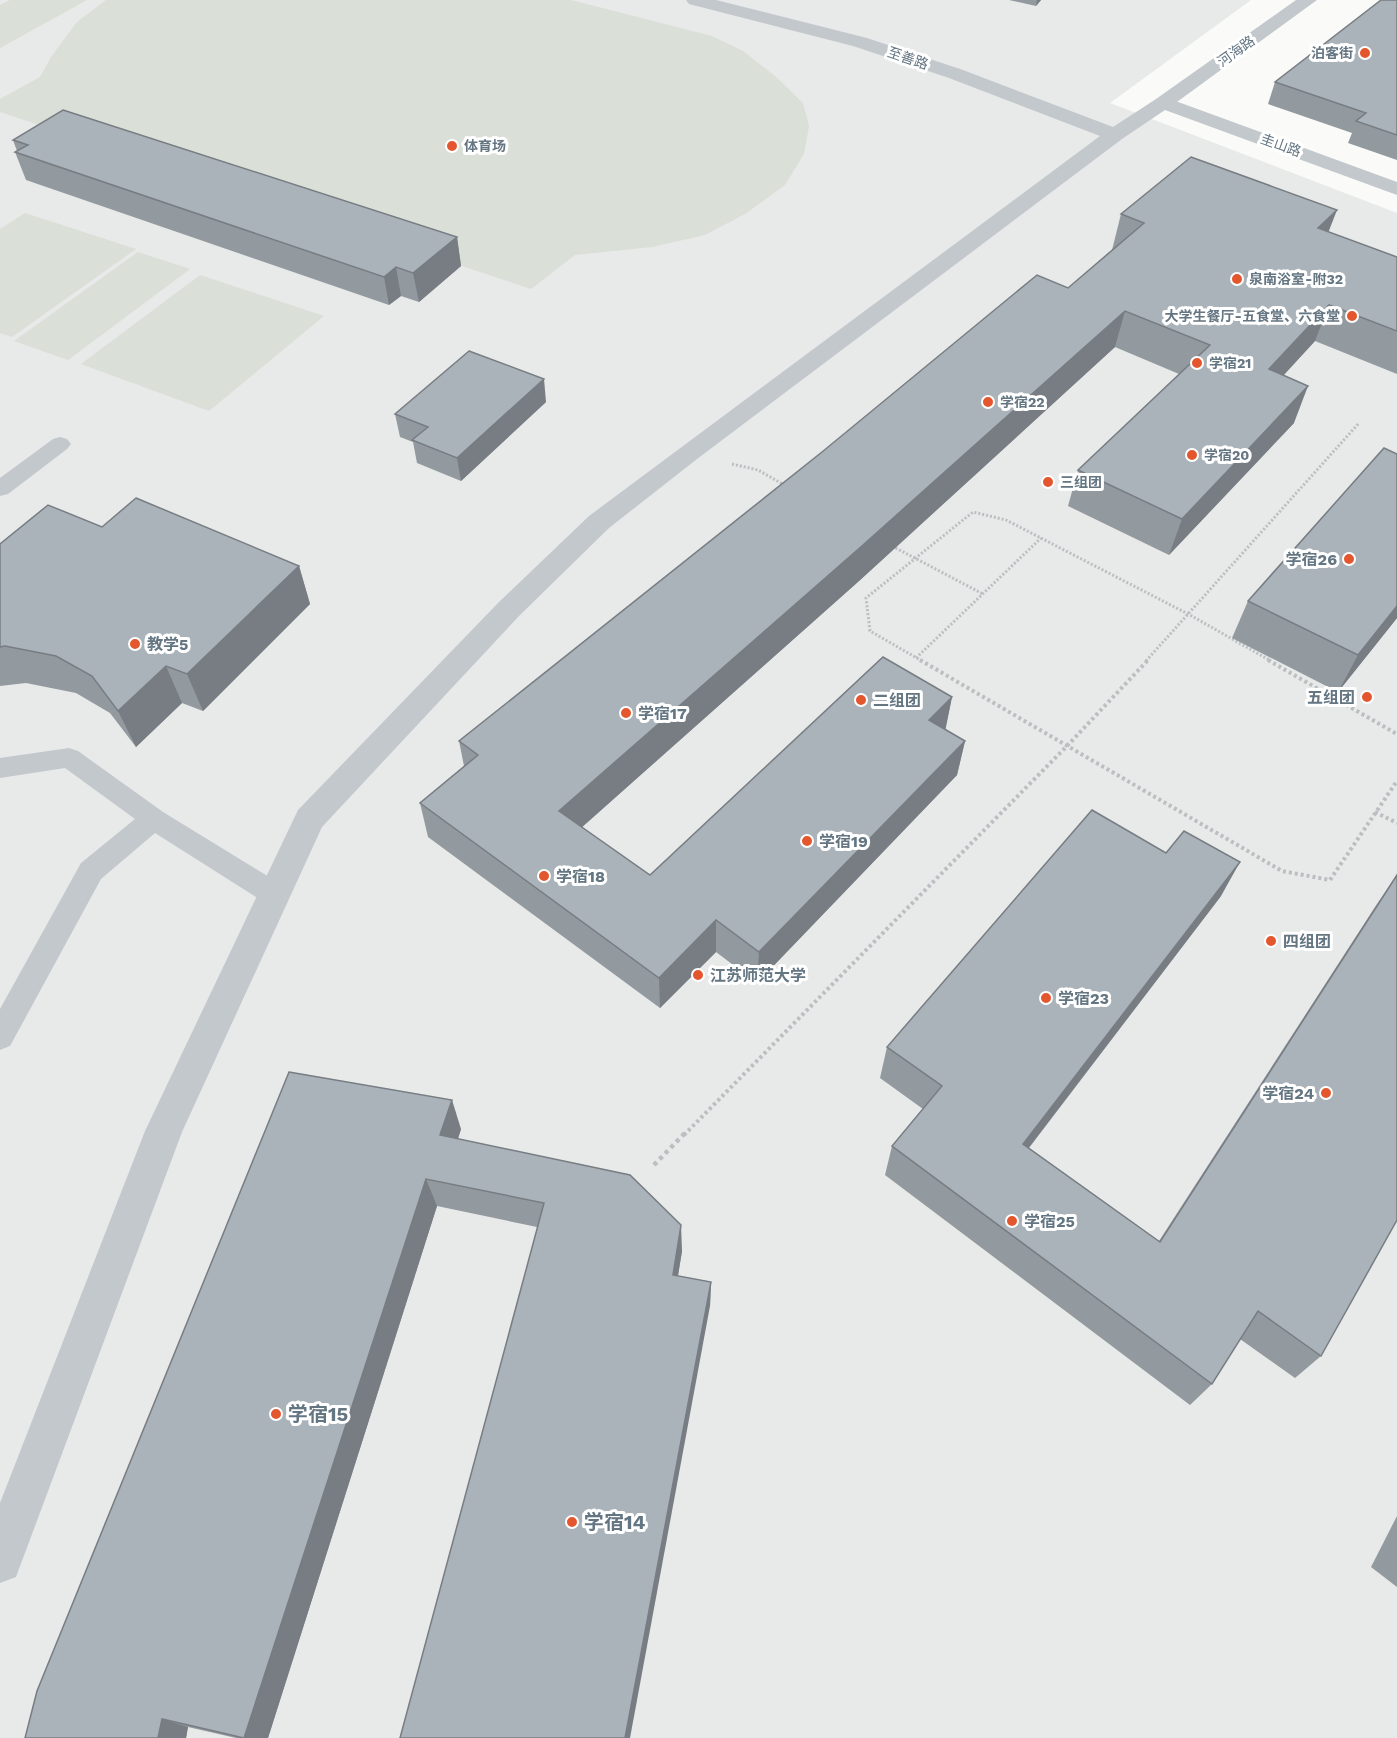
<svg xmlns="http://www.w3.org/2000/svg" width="1397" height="1738" viewBox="0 0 1397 1738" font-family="'Work Sans','Noto Sans SC',sans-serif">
<rect width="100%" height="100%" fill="#fafaf8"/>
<!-- built -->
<polygon fill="#e8e9e9" points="0,0 1251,0 1110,103 1397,213 1397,1738 0,1738"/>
<!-- green -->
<g fill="#dadfd7">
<polygon points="10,0 87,0 0,48 0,5"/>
<polygon points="106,0 571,0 712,36 743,51 775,76 803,103 809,126 804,154 785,185 745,214 705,235 652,247 575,255 531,289 0,112 0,99 40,77 51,57 77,22"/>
<polygon points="25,213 136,249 12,337 0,333 0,229"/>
<polygon points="138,252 190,269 68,360 14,341"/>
<polygon points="200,275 324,316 209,411 81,364"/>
</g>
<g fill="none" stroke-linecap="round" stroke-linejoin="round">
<!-- path-far2 -->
<g stroke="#bbbfc2" stroke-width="3" stroke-dasharray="2 2" stroke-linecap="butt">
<polyline points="732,464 758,470 786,486"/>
<polyline points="892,546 983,594"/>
<polyline points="916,658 1041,538"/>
<polyline points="922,661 870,631 866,598 973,512 1006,520 1190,615 1271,661"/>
<polyline points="1146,661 1359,423"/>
</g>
<!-- path-far1 -->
<g stroke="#bbbfc2" stroke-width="4" stroke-dasharray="3 3" stroke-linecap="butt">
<polyline points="920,660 1282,871 1330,880 1397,781"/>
<polyline points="1268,660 1397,734"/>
<polyline points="1375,812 1397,823"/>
<polyline points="684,1135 1066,747 1148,660"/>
</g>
<!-- path -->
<polyline stroke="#bbbfc2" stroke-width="4.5" stroke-dasharray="4 4" stroke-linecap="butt" points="654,1165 685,1133"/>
<!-- service -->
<g fill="#c3c8cc" fill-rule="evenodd">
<polygon points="60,437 67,439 71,444 67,449 8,494 0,496 0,478 53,439"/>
<polygon points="69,748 78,751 163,812 284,886 288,894 284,902 274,905 264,902 155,833 101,879 10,1046 0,1050 0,1009 81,863 135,819 65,768 0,778 0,758"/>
</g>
<!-- minor -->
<polygon fill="#c3c8cc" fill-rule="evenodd" points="686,0 716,0 867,38 963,70 1113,127 1156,99 1170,99 1397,182 1397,195 1165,110 1122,139 697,459 609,528 519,616 322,827 182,1132 16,1577 0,1583 0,1503 145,1131 298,810 499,602 589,516 1100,136 949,78 853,46 689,4"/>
<!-- tertiary -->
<polygon fill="#c3c8cc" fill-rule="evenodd" points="1296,0 1317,0 1170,107 1156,107 1153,103 1156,99"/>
</g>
<!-- wall -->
<g fill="#929a9f">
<polygon points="1009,0 1041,0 1036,6"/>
<polygon points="1397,0 1397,160 1348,143 1352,133 1268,104 1275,82"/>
<polygon points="13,140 457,237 461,266 419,302 401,296 389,305 26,180 15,152 17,151"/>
<polygon points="1121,214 1328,232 1397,257 1397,374 1315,341 1283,376 1294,423 1169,555 1068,506 1078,470 1179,374 1115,347 859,581 582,827 650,875 952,697 945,729 965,741 957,775 757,983 716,952 660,1008 428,837 420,803 464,766 459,741 1068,288 1112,250"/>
<polygon points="546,402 461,481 417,463 413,442 400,437 395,414"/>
<polygon points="0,544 299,566 310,604 203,711 182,703 136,747 110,713 76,693 26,683 0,686"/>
<polygon points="1248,601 1397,618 1338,692 1232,638"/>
<polygon points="1397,875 1321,1356 1295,1378 1240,1339 1212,1384 1190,1405 885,1175 892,1146 923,1109 880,1078 887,1047 1221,896 1029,1148 1159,1241 1375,907"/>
<polygon points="461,1129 458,1139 682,1251 678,1276 711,1282 710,1306 537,1227 437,1206 268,1738 236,1738 188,1727 186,1738 25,1738"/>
<polygon points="1397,1516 1397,1587 1371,1567"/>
</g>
<!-- shaded-wall -->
<g fill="#777d82">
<polygon points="1037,0 1041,0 1036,6"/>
<polygon points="1337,210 1323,246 1318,228"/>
<polygon points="457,237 461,266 419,302 413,273"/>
<polygon points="396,267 401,296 389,305 384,277"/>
<polygon points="1329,305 1315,341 1255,406 1269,369"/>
<polygon points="1125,311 1115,347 859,581 563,844 559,811"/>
<polygon points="544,379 546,402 461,481 457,458"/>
<polygon points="1308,386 1294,423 1169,555 1182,519"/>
<polygon points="299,566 310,604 203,711 187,674"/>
<polygon points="1397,606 1397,618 1338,692 1358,655"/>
<polygon points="166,666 182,703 136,747 118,711"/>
<polygon points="952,697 945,732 929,720"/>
<polygon points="965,741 957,775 757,983 759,952"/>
<polygon points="1240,862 1221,896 1010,1172 1023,1144"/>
<polygon points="716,920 716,952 660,1008 659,978"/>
<polygon points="452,1100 461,1129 450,1163 440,1135"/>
<polygon points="426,1179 437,1206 268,1738 244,1738"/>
<polygon points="681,1225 682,1251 674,1299 673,1275"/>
<polygon points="711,1282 710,1306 630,1738 625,1738"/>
<polygon points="162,1719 188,1727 186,1738 158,1738"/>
</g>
<!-- building -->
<g fill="#aab3b9" stroke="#777d82" stroke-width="1.5">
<polygon points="1381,0 1397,0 1397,135 1356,121 1366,113 1275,82"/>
<polygon points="63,110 457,237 413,273 396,267 384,277 15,152 28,145 13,140"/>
<polygon points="1191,157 1337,210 1318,228 1397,257 1397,331 1329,305 1269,369 1308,386 1182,519 1078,470 1210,345 1125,311 863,545 559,811 650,875 883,657 952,697 929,720 965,741 759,952 716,920 659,978 420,803 478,755 459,741 822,452 1037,275 1068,288 1144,223 1121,214"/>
<polygon points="469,351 544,379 457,458 412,440 428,427 395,414"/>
<polygon points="1384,448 1397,454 1397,606 1358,655 1248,601"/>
<polygon points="136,498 299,566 187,674 166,666 118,711 92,676 56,656 5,646 0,647 0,544 48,505 102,527"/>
<polygon points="1092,810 1166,853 1184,831 1240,862 1023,1144 1160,1242 1397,875 1397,1220 1321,1356 1258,1311 1212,1384 892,1146 942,1086 887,1047"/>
<polygon points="289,1072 452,1100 440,1135 630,1175 681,1225 673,1275 711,1282 625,1738 400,1738 544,1203 426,1179 244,1738 162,1719 158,1738 25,1738 37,1691"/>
</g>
<!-- markers -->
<g fill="#e4572e" stroke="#fff" stroke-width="2">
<circle cx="1365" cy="53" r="6"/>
<circle cx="452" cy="146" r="6"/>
<circle cx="1237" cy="279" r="6"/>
<circle cx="1352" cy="316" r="6"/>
<circle cx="1197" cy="363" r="6"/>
<circle cx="988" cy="402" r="6"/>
<circle cx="1192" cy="455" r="6"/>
<circle cx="1048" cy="482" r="6"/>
<circle cx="1349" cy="559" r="6"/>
<circle cx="135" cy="644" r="6"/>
<circle cx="1367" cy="697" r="6"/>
<circle cx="861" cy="700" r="6"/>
<circle cx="626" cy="713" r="6"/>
<circle cx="807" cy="841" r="6"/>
<circle cx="544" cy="876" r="6"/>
<circle cx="1271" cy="941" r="6"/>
<circle cx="698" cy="975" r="6"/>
<circle cx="1046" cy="998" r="6"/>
<circle cx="1326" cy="1093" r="6"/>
<circle cx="1012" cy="1221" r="6"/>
<circle cx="276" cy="1414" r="6"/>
<circle cx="572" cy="1522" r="6"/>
</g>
<g text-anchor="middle" stroke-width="6" stroke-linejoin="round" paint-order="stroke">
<!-- far-street labels -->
<g font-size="14" fill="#657683" stroke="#fff">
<text transform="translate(1236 51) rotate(-35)" y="5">河海路</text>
<text transform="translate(908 58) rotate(19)" y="5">至善路</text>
<text transform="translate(1281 145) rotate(20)" y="5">圭山路</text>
</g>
<!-- far-poi labels -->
<g font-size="14" font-weight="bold" fill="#657683" stroke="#fff" text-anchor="start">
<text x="1353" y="58" text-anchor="end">泊客街</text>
<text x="464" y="151">体育场</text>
<text x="1249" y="284">泉南浴室-附32</text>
<text x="1340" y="321" text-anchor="end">大学生餐厅-五食堂、六食堂</text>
<text x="1209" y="368">学宿21</text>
<text x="1000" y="407">学宿22</text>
<text x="1204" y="460">学宿20</text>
<text x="1060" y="487">三组团</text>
</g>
<!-- poi labels -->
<g font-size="16" font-weight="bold" fill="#657683" stroke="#fff" text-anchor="start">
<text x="1337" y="565" text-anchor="end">学宿26</text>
<text x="147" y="650">教学5</text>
<text x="1355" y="703" text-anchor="end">五组团</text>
<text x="873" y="706">二组团</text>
<text x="638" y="719">学宿17</text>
<text x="819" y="847">学宿19</text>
<text x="556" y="882">学宿18</text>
<text x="1283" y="947">四组团</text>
<text x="710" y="981">江苏师范大学</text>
<text x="1058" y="1004">学宿23</text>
<text x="1314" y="1099" text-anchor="end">学宿24</text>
<text x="1024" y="1227">学宿25</text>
</g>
<!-- near-poi labels -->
<g font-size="20" font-weight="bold" fill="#657683" stroke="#fff" text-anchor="start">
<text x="288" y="1421">学宿15</text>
<text x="584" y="1529">学宿14</text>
</g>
</g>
</svg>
